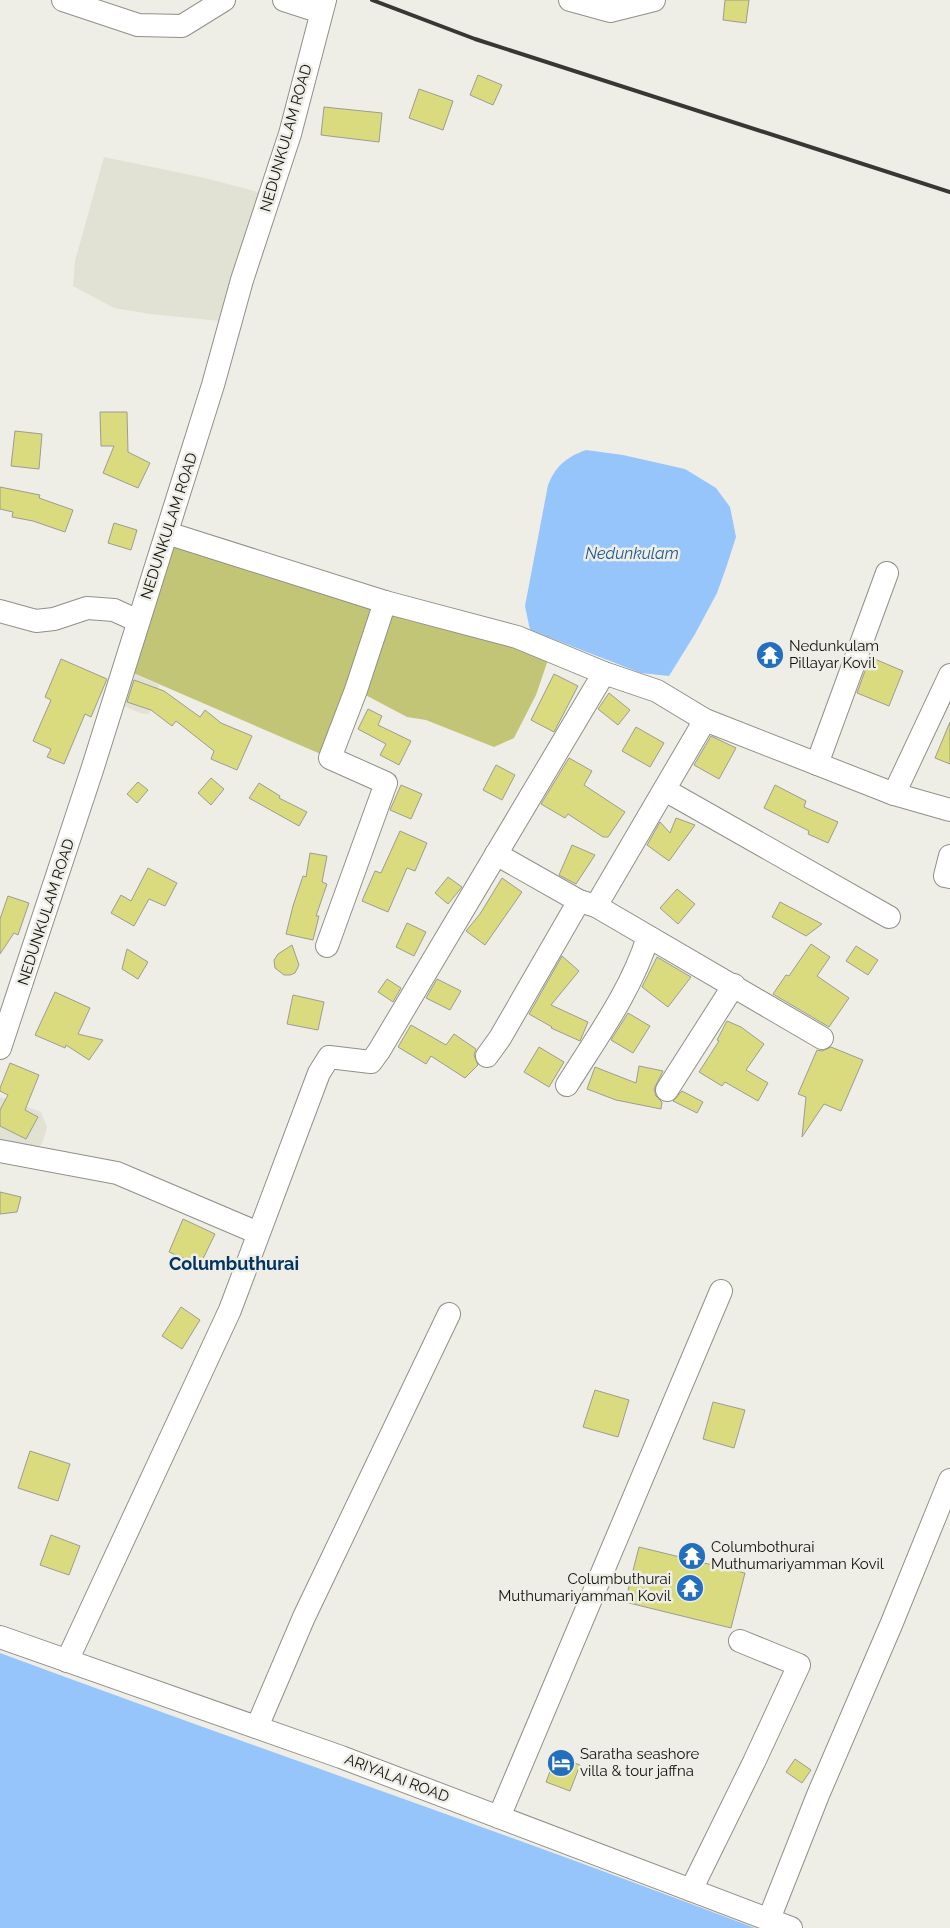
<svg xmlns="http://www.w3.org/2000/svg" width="950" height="1928" viewBox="0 0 950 1928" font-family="Raleway,sans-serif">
<rect width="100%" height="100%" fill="#eeeee6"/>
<!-- built -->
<g fill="#e1e2d3">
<polygon points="104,157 205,178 269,195 230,322 150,314 114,308 73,286 75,261"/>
<polygon points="123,669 159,685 157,701 148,714 140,713 113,701"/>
<polygon points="0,1097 41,1112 47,1127 43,1141 34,1155 0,1151"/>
</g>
<!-- green -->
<polygon fill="#c2c476" points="167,533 551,651 536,695 514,738 494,747 426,720 407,717 356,690 330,758 124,669"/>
<!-- water -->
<g fill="#96c5fc">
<path d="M 586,450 L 623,455 L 685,469 L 716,488 L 730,507 L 736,537 L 726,568 L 717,593 L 695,634 L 669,676 L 641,673 L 530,630 L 525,606 L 548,485 C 556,465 567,457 586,450 Z"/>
<path d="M 0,1653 C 251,1746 505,1833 755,1928 L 0,1928 Z"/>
</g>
<!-- building -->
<g fill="#dadb7e" stroke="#9c9c94">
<polygon points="725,0 749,0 746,23 723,20"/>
<polygon points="478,75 502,85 493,105 470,95"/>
<polygon points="419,89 453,101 443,130 409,118"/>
<polygon points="324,107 382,113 379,142 321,135"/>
<polygon points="100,412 127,412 128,452 150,463 138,488 103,473 114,446 101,446"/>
<polygon points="15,431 42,434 39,469 11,466"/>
<polygon points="0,487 40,495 39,498 73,510 65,532 33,521 12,517 13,512 0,509"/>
<polygon points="114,523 137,530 131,550 108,543"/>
<polygon points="870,657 903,671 889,706 857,693"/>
<polygon points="61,659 107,679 91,717 85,714 64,764 47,757 51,749 33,741 51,700 45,697"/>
<polygon points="554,674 578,686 554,732 531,720"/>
<polygon points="134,680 164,691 200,717 205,710 221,723 252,736 237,770 211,759 214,751 176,721 172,726 151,710 127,702"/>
<polygon points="609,693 630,710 618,725 598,709"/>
<polygon points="368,709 382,716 378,725 411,741 399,765 380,755 386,744 358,729"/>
<polygon points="950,722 950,764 935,758"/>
<polygon points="636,727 664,743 650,767 622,751"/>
<polygon points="711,736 736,748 719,779 694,765"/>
<polygon points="569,758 592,771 584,785 625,812 608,837 603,837 568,814 565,818 541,804"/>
<polygon points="496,765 515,775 502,800 483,790"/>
<polygon points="211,778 224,789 211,805 198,793"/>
<polygon points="138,782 148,790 137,803 127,794"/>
<polygon points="259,783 280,796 279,798 307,812 299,826 249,798"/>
<polygon points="401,785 422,794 411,819 390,810"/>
<polygon points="775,785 806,801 804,807 838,822 828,843 808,834 809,831 764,808"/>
<polygon points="676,818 695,825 669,861 647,845 660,822 670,833"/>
<polygon points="400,831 427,843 415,871 407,868 388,912 362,901 375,871 381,873"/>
<polygon points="572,845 595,855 576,884 559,875"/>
<polygon points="310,853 327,856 322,882 327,884 316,916 319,916 313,940 286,934 293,906 303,876 306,877"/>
<polygon points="148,868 177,883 165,906 149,899 134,926 111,913 121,895 131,901"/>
<polygon points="448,877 462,887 448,904 435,893"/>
<polygon points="502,878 522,892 485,945 466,931 480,914"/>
<polygon points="677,889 695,904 678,924 660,908"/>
<polygon points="8,896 29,903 18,935 14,933 0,954 0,919"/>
<polygon points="780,902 822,924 806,936 772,917"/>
<polygon points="407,923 426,932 414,956 396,947"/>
<polygon points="811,944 830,957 817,976 849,998 829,1027 773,994 786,975 789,976"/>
<polygon points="292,945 299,965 295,973 290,975 284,975 275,968 274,960 278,954"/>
<polygon points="856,946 878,960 868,975 846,961"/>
<polygon points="127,949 148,962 138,979 122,969"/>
<polygon points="562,956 579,971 551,1005 588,1022 580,1041 551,1028 552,1027 529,1014"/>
<polygon points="657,957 691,977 668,1007 642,987"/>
<polygon points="387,979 401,988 393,1002 378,992"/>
<polygon points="437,979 461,991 450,1010 426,998"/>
<polygon points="55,992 90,1008 78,1034 103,1040 89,1060 66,1045 65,1048 35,1035"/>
<polygon points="293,995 324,1002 318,1030 287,1024"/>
<polygon points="628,1013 650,1026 633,1053 611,1040"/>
<polygon points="727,1021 741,1027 764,1044 746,1070 768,1083 758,1101 725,1082 722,1086 699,1072 719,1041 717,1040"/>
<polygon points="411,1025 446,1045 454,1034 476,1049 474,1055 478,1065 465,1078 431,1056 426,1064 398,1047"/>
<polygon points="539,1047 564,1062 549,1087 524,1072"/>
<polygon points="831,1047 863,1060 841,1111 824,1104 802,1137 806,1097 798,1094 817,1050 822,1051"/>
<polygon points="10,1063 39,1075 25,1110 38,1117 26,1139 0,1126 0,1110 8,1095 0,1091 0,1088"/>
<polygon points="639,1066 663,1071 654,1089 656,1096 662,1102 661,1109 616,1100 587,1089 595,1067 636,1083"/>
<polygon points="682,1091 703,1102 697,1113 673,1101"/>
<polygon points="0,1192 21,1197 17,1212 0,1214"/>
<polygon points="183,1219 215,1234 200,1265 169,1252"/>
<polygon points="181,1307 200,1320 182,1349 162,1336"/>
<polygon points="595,1390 629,1400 618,1437 583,1427"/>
<polygon points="713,1402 745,1410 734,1448 703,1439"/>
<polygon points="30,1451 70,1464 58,1501 18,1488"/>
<polygon points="51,1535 80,1546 69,1575 40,1565"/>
<polygon points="639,1547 745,1573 731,1628 625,1602"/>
<polygon points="556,1756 580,1765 570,1791 546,1782"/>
<polygon points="795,1759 811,1770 802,1783 786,1772"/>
</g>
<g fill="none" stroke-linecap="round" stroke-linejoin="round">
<defs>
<g id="minor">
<polyline points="63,0 138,25 182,26 224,0"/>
<polyline points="284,0 321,12"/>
<polyline points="570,0 610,11 654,0"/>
<polyline points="167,533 385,602 517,637 604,673 657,691 705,720 894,794 950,810"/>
<polyline points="0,611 36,621 54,619 87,608 114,610 138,621"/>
<polyline points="817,764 887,573"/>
<polyline points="665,790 889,917"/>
<polyline points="894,794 950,675"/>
<polyline points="496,854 579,901 596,906 705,720"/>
<polyline points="950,856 945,876 950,877"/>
<polyline points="596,906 822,1038"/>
<polyline points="327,946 386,783 330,758 356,690 385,602"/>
<polyline points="0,1048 92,770 213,385 242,280 290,134 325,0"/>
<polyline points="487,1056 500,1038 579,901"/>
<path d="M 567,1085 C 597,1037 631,991 648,937"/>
<polyline points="667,1090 734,985"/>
<polyline points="0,1151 117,1173 258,1233"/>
<polyline points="0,1637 341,1757 791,1928"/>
<polyline points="67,1661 230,1310 319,1073 329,1057 371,1062 379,1051 604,673"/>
<polyline points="257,1727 304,1617 449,1314"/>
<polyline points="499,1817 721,1291"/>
<polyline points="691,1890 754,1762 799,1665 740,1641"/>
<polyline points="769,1919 818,1795 891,1625 950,1480"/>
</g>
</defs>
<!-- minor casing -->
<use href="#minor" stroke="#909089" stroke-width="24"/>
<!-- minor -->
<use href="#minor" stroke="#fff" stroke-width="22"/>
<!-- rail -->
<polyline stroke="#373733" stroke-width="4" points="372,0 475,39 950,192"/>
</g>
<!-- icons -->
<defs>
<symbol id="temple-disc" viewBox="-11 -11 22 22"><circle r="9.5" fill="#226fbe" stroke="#eeeee6"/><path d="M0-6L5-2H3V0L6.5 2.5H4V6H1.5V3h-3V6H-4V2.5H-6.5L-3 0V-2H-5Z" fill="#fff"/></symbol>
<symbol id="hotel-disc" viewBox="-11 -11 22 22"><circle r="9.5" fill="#226fbe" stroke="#eeeee6"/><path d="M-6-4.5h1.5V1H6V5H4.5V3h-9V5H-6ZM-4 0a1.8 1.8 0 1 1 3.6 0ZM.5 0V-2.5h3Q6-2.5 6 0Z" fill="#fff"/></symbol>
</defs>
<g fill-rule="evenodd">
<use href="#temple-disc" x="754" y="639" width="32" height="32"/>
<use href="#temple-disc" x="676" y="1540" width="32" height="32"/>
<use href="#temple-disc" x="674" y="1572" width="32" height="32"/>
<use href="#hotel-disc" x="545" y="1747" width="32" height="32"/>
</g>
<g text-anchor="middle" stroke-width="5" stroke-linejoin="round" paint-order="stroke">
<!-- street labels -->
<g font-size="15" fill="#12120f" stroke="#eeeee6">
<text transform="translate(286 138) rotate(-74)" y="5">NEDUNKULAM ROAD</text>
<text transform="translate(169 526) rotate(-72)" y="5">NEDUNKULAM ROAD</text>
<text transform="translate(46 912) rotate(-72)" y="5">NEDUNKULAM ROAD</text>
<text transform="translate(397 1778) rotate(21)" y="5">ARIYALAI ROAD</text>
</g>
<!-- poi labels -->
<g font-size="15" fill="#12120f" stroke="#eeeee6" text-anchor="start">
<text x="789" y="651">Nedunkulam<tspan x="789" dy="17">Pillayar Kovil</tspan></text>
<text x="711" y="1552">Columbothurai<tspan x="711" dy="17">Muthumariyamman Kovil</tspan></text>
<text x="671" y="1584" text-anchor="end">Columbuthurai<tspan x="671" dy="17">Muthumariyamman Kovil</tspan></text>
<text x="580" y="1759">Saratha seashore<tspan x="580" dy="17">villa &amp; tour jaffna</tspan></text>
</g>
<!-- water labels -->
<g font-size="16" font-style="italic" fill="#1d5794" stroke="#eeeee6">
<text x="632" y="559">Nedunkulam</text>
</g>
<!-- quarter labels -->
<g font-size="18" font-weight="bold" fill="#003465" stroke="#eeeee6">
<text x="234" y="1270">Columbuthurai</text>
</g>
</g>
</svg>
